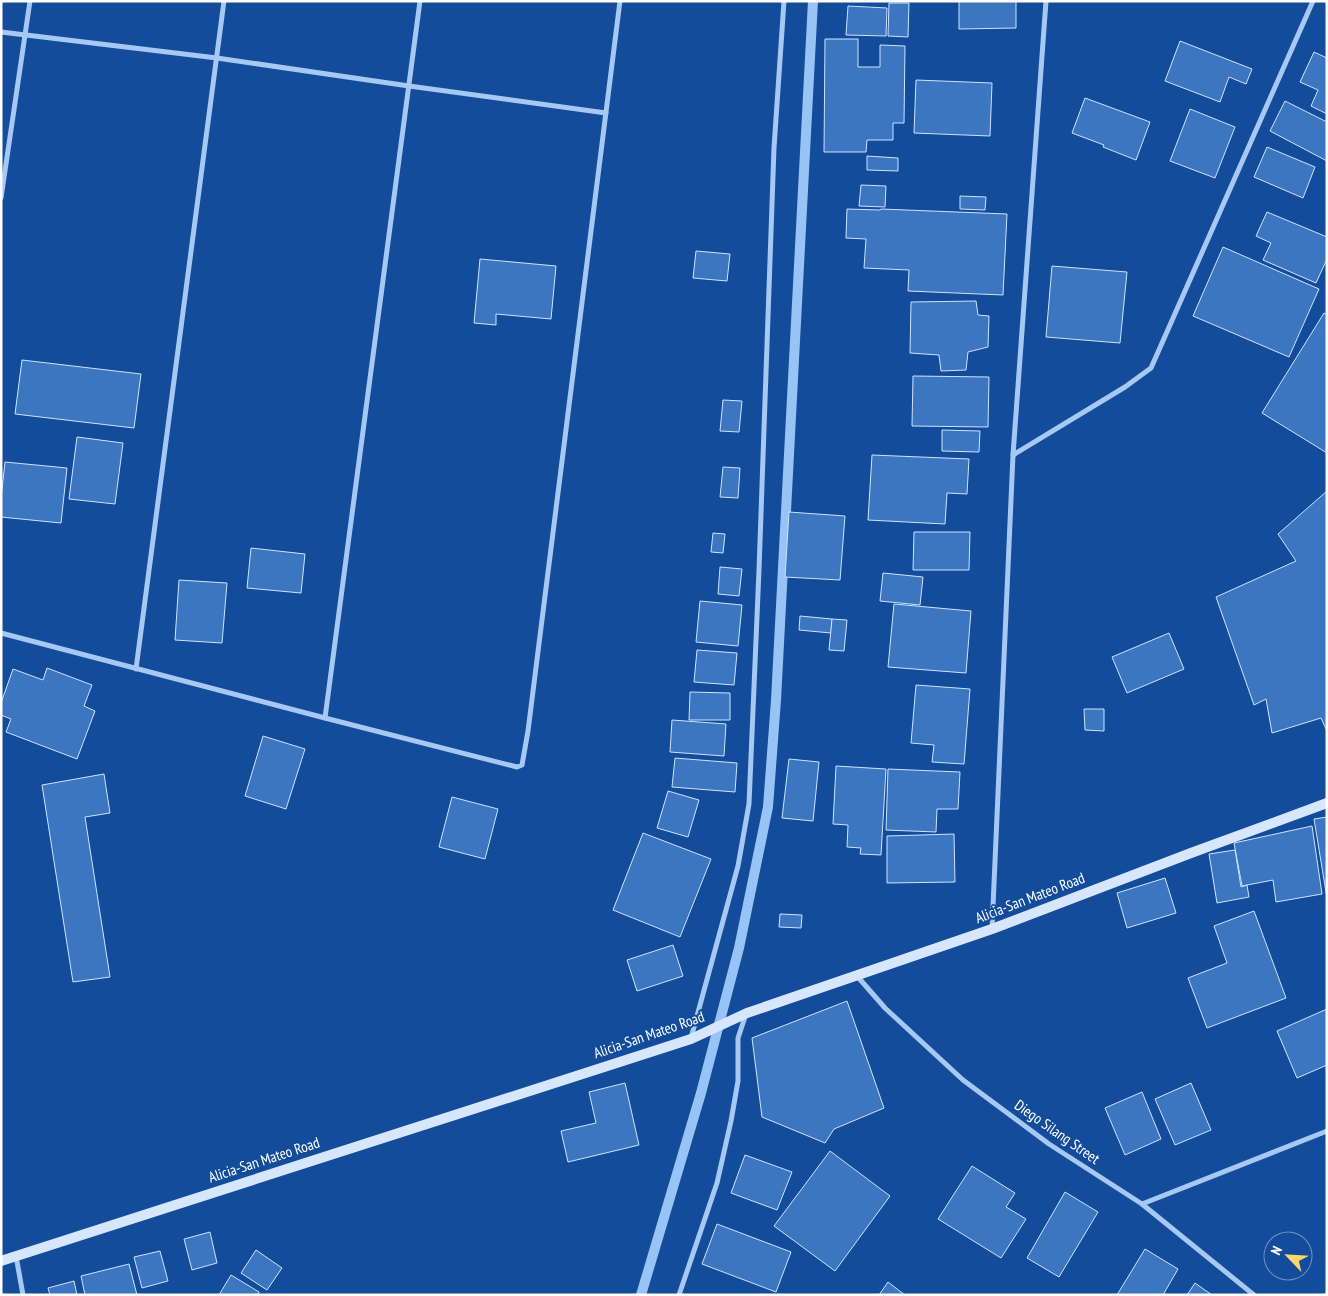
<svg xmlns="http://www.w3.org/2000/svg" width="1328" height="1296" viewBox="0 0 1328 1296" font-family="'PT Sans Narrow',sans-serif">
<rect width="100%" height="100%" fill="#134c9a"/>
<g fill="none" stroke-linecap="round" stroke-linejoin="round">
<!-- stream -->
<polyline stroke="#98c3f6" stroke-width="10" points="641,1295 701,1093 739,948 768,807 776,700 813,1"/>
</g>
<!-- building -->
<g fill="#3c76c1" stroke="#cfe3fd">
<polygon points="959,1 1016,1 1016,28 959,29"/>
<polygon points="889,3 909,3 908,37 888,36"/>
<polygon points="848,6 887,8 886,36 846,35"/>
<polygon points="825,39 858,39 858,67 880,67 880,45 905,46 904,123 893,123 893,140 867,140 866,152 824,152"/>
<polygon points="1180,41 1252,69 1246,84 1229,77 1220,102 1165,81"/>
<polygon points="1314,52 1327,58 1327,114 1311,106 1318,90 1300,82"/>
<polygon points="916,80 992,83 990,136 914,133"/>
<polygon points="1085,98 1150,122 1136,160 1103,147 1104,145 1072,133"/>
<polygon points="1285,101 1327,122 1327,161 1270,131"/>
<polygon points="1190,109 1235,127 1215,178 1170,161"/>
<polygon points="1267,147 1315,167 1303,198 1254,177"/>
<polygon points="867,156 898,158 898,171 867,170"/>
<polygon points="861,185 886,186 885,207 859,206"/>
<polygon points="960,196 986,197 985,210 960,209"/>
<polygon points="847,209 880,210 881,209 1007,214 1003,295 908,291 909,270 864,268 866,239 846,238"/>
<polygon points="1267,212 1327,237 1327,259 1316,283 1263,260 1271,243 1256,236"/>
<polygon points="1223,247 1319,289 1289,357 1193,316"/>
<polygon points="696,251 730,254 727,281 693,278"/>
<polygon points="480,259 556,266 551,319 496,314 496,325 474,323"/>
<polygon points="1052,266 1127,272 1120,343 1046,337"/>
<polygon points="976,301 978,315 989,316 988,347 968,352 966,370 941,371 939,355 910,353 911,302"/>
<polygon points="1324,313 1327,315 1327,453 1262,413"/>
<polygon points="22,360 141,374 134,428 15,414"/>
<polygon points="913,376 989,377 988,427 912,426"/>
<polygon points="723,400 742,401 739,432 720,431"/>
<polygon points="942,430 980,431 979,452 942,451"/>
<polygon points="77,437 123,443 115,504 69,499"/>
<polygon points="872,455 969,459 967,494 947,493 945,524 868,520"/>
<polygon points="5,462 67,468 61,523 1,517 1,498"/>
<polygon points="723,467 740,468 738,498 720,497"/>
<polygon points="1327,491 1327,731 1321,718 1272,733 1266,699 1254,705 1216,597 1296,561 1278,534"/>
<polygon points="789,512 845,516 840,580 785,577"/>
<polygon points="914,532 970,532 969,570 913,570"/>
<polygon points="713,533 725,534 723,553 711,552"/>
<polygon points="251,548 305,554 301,593 247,588"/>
<polygon points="720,567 742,569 739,596 718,594"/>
<polygon points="883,573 923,577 920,605 880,601"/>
<polygon points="179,580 227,583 222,643 175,640"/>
<polygon points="700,601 742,605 738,646 696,642"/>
<polygon points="894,604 971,611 966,673 888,667"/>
<polygon points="800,616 832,619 831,633 799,630"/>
<polygon points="832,619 847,620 844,651 829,650"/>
<polygon points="1169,633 1184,669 1127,693 1112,657"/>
<polygon points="697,650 737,653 734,685 694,682"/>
<polygon points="47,668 92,685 84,706 95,711 77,759 6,732 11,719 1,715 1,703 13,669 43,680"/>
<polygon points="916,685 970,689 964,764 932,762 934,745 911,743"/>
<polygon points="690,692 730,693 730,720 689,720"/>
<polygon points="1084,709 1104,709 1104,731 1085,730"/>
<polygon points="672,720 726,724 724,756 670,752"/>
<polygon points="263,736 305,749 286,809 245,796"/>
<polygon points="675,758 737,763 735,792 672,787"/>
<polygon points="789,759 819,762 813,821 782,818"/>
<polygon points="836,766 886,769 881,855 860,854 861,848 847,847 848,825 833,824"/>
<polygon points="888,769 960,772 958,809 937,809 936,832 886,830"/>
<polygon points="104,774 110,813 85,817 110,977 73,982 42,785"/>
<polygon points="668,791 699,800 688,837 657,828"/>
<polygon points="452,797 498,809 485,859 439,847"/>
<polygon points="1327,817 1327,898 1314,819"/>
<polygon points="1312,826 1322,894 1276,902 1273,880 1242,886 1234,843"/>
<polygon points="643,833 711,859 680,937 613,910"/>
<polygon points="954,834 955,882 887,883 887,836"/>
<polygon points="1235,850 1241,887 1247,885 1249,897 1217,903 1209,854"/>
<polygon points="1165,878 1176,913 1127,928 1117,893"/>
<polygon points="1254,911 1286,998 1207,1028 1188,978 1227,963 1214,926"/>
<polygon points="780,914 802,915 801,928 779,927"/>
<polygon points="673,945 683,976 637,991 627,960"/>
<polygon points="847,1001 884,1108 834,1129 825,1143 762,1117 752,1038"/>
<polygon points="1327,1009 1327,1065 1297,1078 1277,1031"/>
<polygon points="625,1083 639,1145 568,1162 561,1131 596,1123 589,1092"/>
<polygon points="1191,1083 1211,1130 1175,1145 1155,1099"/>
<polygon points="1142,1092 1161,1139 1125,1155 1105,1108"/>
<polygon points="830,1151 890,1196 835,1271 774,1226"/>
<polygon points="745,1155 792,1172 777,1210 731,1193"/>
<polygon points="972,1166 1015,1193 1006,1207 1026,1219 1001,1258 938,1219"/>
<polygon points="1065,1192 1098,1212 1059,1277 1027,1258"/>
<polygon points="717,1224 791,1252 776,1292 702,1264"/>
<polygon points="210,1232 217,1263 192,1270 184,1239"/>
<polygon points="1145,1249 1178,1269 1163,1295 1117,1295"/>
<polygon points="256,1250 282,1268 267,1290 241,1273"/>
<polygon points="160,1251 168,1281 142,1288 134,1257"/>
<polygon points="129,1264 137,1295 85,1295 81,1276"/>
<polygon points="231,1275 259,1292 258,1295 219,1295"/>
<polygon points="74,1281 77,1295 50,1295 48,1288"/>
<polygon points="888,1282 905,1295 879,1295"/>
<polygon points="1195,1283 1212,1295 1187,1295"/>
</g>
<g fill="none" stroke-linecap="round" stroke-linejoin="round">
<!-- minor -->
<g stroke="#a6c8f3" stroke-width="5">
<polyline points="1,32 217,58 409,86 606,113"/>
<polyline points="1,198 30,1"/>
<polyline points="1013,455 1125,387 1151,368 1313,1"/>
<polyline points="1,633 325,718 517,767 522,765 528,731 620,1"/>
<polyline points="136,669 224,1"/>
<polyline points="325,718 420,1"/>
<polyline points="992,929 1013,455 1046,1"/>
<polyline points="857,976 885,1008 963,1080 1049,1144 1142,1204 1254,1295"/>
<polyline points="691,1038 738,866 749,804 759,570 774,148 784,1"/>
<polyline points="1142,1204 1327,1131"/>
<polyline points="16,1256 23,1295"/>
<polyline points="679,1295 717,1183 731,1121 738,1081 738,1038 746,1014"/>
</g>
<!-- secondary -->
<polyline stroke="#d6e6fd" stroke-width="10" points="1,1261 691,1039 747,1013 992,929 1191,853 1327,803"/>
</g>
<g text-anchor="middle" stroke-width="4" stroke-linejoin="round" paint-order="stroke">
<!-- street labels -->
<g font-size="15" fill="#fff" stroke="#134c9a">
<text transform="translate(1030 898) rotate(-21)" y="5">Alicia-San Mateo Road</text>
<text transform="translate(649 1035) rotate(-19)" y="5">Alicia-San Mateo Road</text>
<text transform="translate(1057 1132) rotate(35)" y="5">Diego Silang Street</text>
<text transform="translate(264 1160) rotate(-18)" y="5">Alicia-San Mateo Road</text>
</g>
</g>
<!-- border -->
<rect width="1328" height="1296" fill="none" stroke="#ffffff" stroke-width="5"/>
<!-- north arrow -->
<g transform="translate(1288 1256) rotate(295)"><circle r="24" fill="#134c9a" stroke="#7194c2"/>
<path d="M0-4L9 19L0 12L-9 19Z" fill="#ffd669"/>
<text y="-8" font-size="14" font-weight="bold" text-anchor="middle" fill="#ffffff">N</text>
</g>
</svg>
